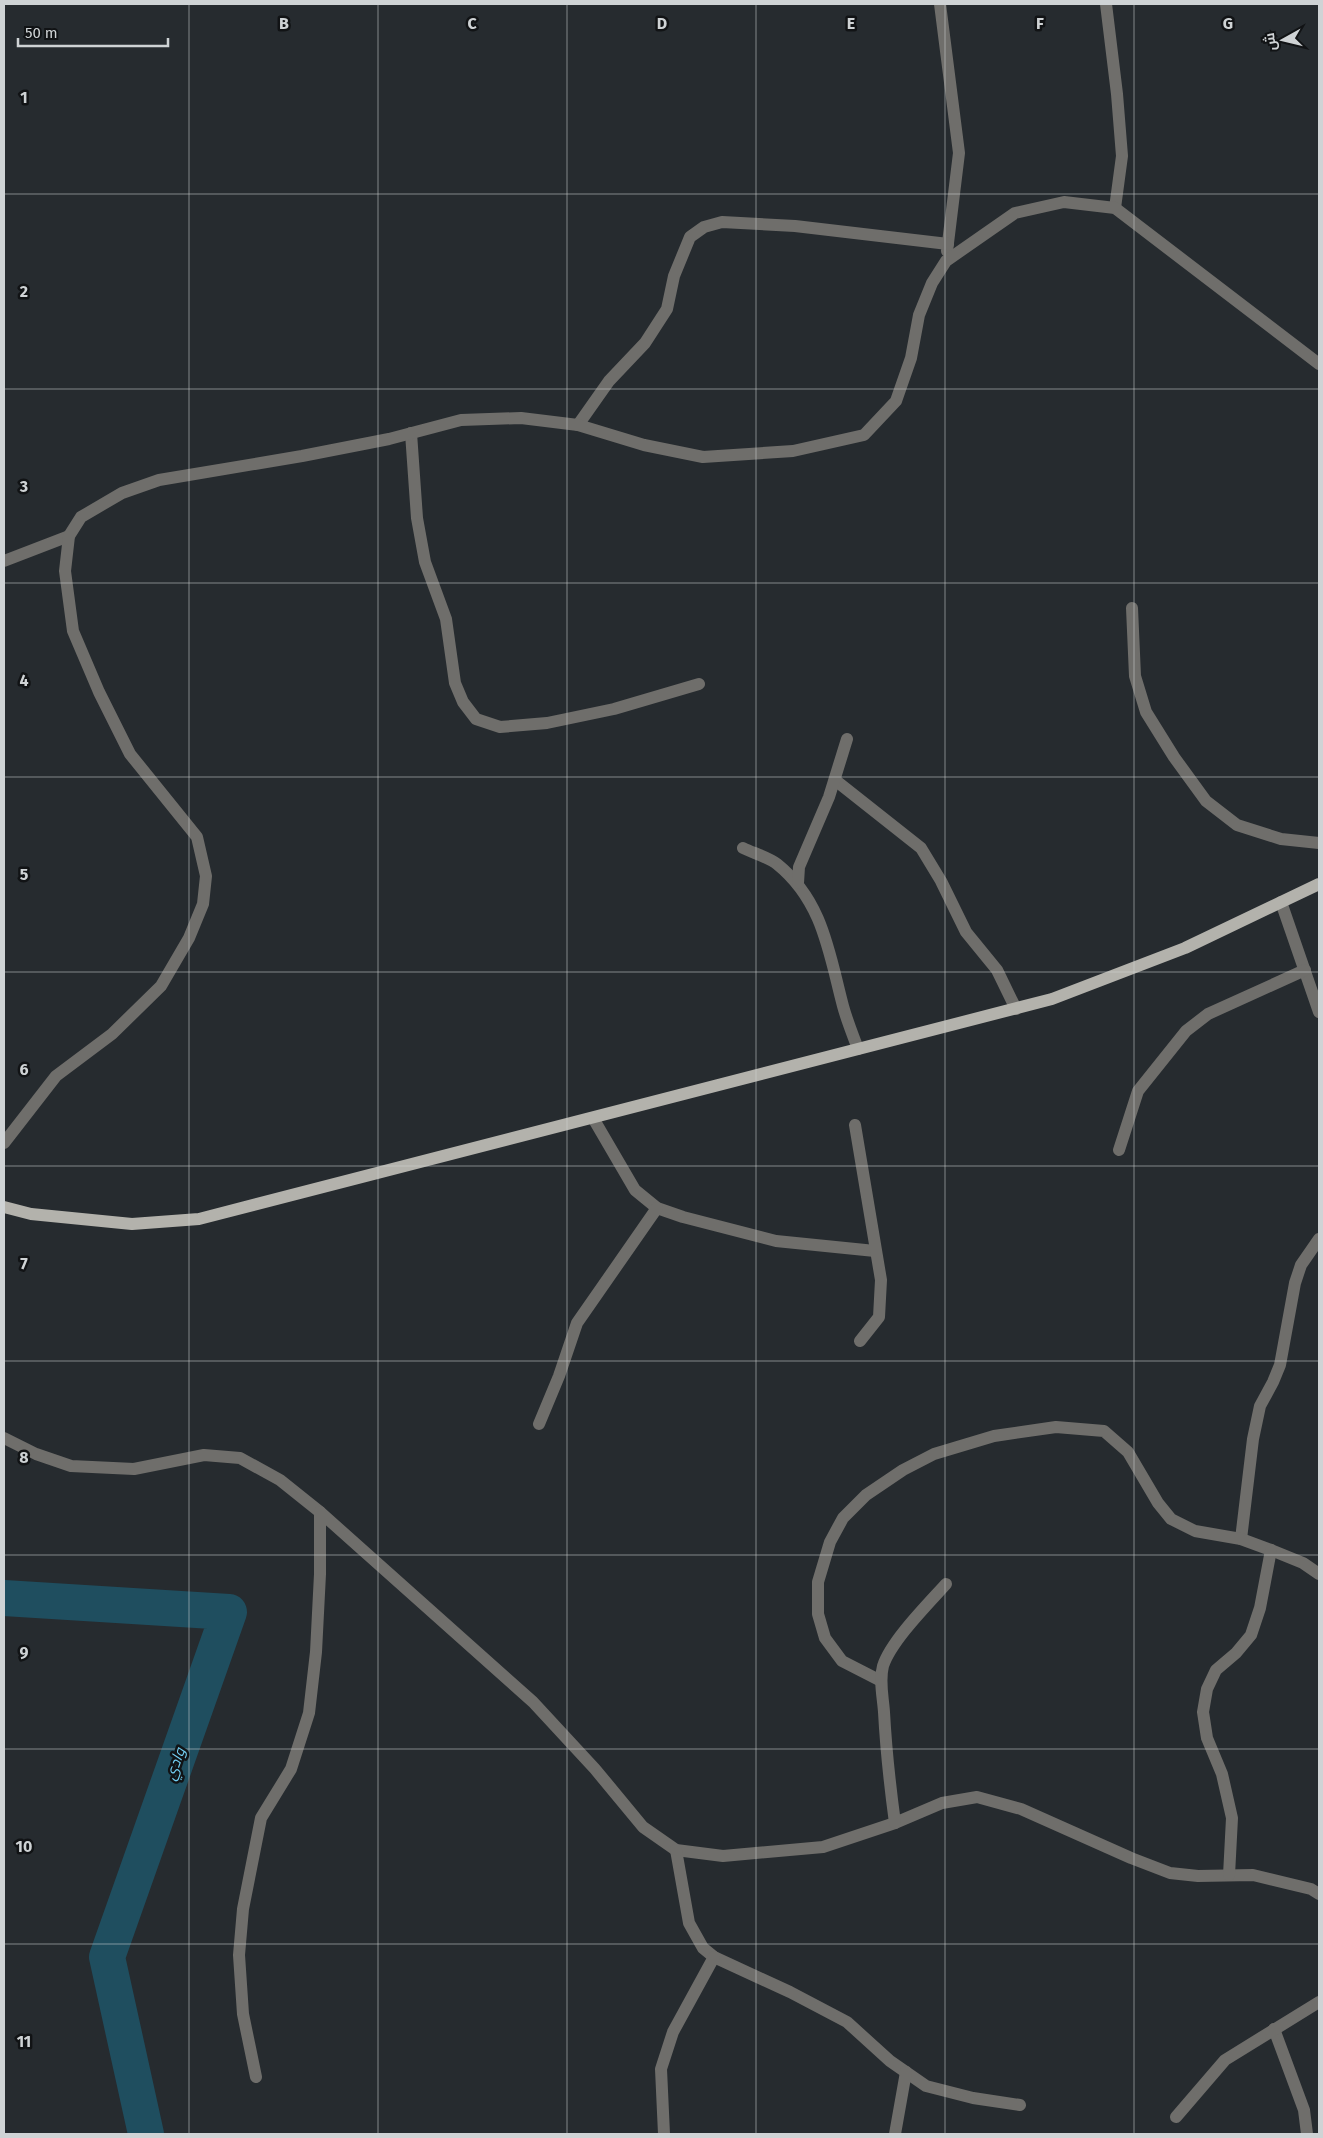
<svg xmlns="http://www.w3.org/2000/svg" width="1323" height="2138" viewBox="0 0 1323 2138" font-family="'Fira Sans',Cairo,sans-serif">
<rect width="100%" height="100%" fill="#262b2f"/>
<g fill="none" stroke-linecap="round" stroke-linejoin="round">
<!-- river -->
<polyline stroke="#1f4e5f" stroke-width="36" points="4,1598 229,1612 107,1957 146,2134"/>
<!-- minor -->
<g stroke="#6f6e6b" stroke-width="12">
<polyline points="940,4 959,153 947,251"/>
<polyline points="1106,4 1117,94 1122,156 1115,208"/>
<polyline points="578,425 609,381 645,343 667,309 674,276 690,237 704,227 722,222 795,226 948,244"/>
<polyline points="411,433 417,518 425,562 446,619 455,683 463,702 476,719 500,727 547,723 614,709 699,684"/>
<polyline points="4,561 69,536"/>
<polyline points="1132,608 1135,676 1146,712 1174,757 1206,801 1237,825 1281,839 1319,843"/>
<polyline points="835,780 921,848 941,881 966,932 997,970 1016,1009"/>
<path d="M 743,848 C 753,853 768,857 777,864 C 823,901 829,953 843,1006 C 847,1021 853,1035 858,1049"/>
<polyline points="798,883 799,867 829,797 847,739"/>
<polyline points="1281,902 1319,1012"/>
<polyline points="593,1118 635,1190 657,1208 683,1217 776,1241 875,1251"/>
<polyline points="855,1125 881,1280 879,1317 860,1341"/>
<polyline points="4,1143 56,1076 112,1034 161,986 189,938 203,904 206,876 197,837 130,754 99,692 73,631 65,571 69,536 81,517 122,493 159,480 302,456 389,439 461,420 521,418 578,425 644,445 703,457 793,451 864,435 896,401 911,358 919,315 932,283 946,261 1015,213 1064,202 1115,208 1319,364"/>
<polyline points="1119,1150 1138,1091 1186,1031 1208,1014 1305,970"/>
<polyline points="539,1424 559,1376 577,1323 657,1208"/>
<polyline points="4,1438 36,1454 71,1466 134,1469 204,1455 240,1458 280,1480 320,1512 533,1702 595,1769 643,1827 676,1850 723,1856 823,1847 895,1823 942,1803 977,1797 1021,1809 1131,1858 1170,1873 1198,1876 1253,1875 1311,1889 1319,1894"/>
<polyline points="1241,1539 1253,1439 1260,1406 1273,1382 1280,1365 1295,1283 1301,1265 1319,1239"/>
<polyline points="881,1681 842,1661 825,1638 818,1614 818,1582 830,1542 843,1518 866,1495 903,1470 934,1454 994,1436 1056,1427 1104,1431 1128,1452 1158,1503 1171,1519 1195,1531 1241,1539 1271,1550 1303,1563 1319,1574"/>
<path d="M 895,1823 C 890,1786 886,1749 884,1712 C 883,1697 879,1681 883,1666 C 891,1641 928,1604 946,1584"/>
<polyline points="676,1850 689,1923 703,1948 714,1957 790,1992 847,2022 890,2061 926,2086 973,2098 1020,2105"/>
<polyline points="1229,1875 1232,1818 1222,1774 1207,1738 1203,1712 1207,1689 1216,1670 1236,1653 1251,1635 1260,1608 1271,1550"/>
<polyline points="1274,2029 1304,2110 1307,2134"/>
<polyline points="256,2077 243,2014 239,1955 243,1909 261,1818 291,1769 309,1713 316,1652 320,1574 320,1512"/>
<polyline points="1176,2117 1225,2060 1319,2002"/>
<polyline points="664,2134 661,2069 673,2032 714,1957"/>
<polyline points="895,2134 906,2072"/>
</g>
<!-- major -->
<polyline stroke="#b3b2ac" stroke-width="12" points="4,1207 31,1214 132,1224 199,1219 1052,999 1185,948 1319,884"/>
</g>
<!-- grid -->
<path fill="none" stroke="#cfd3d5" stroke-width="1" stroke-opacity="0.55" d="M 189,4 L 189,2134M 378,4 L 378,2134M 567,4 L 567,2134M 756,4 L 756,2134M 945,4 L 945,2134M 1134,4 L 1134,2134M 4,194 L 1319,194M 4,389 L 1319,389M 4,583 L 1319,583M 4,777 L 1319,777M 4,972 L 1319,972M 4,1166 L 1319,1166M 4,1361 L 1319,1361M 4,1555 L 1319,1555M 4,1749 L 1319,1749M 4,1944 L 1319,1944"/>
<g text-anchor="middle" stroke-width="5" stroke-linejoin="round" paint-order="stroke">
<!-- water labels -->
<g font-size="15" font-style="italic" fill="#73d0f4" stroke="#111315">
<text transform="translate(175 1764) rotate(-71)" y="5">وادي</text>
</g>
</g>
<g font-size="16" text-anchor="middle" font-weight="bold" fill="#cfd3d5" stroke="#111315" stroke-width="5" stroke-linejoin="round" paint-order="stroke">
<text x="284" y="29">B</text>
<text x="472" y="29">C</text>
<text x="662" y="29">D</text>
<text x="851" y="29">E</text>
<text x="1040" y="29">F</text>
<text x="1228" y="29">G</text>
<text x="24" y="103">1</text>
<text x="24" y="297">2</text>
<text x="24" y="492">3</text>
<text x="24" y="686">4</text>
<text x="24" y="880">5</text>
<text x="24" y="1075">6</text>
<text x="24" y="1269">7</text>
<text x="24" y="1463">8</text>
<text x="24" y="1658">9</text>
<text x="24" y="1852">10</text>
<text x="24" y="2047">11</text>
</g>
<!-- border -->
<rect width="1323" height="2138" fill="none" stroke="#cfd3d5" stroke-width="10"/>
<!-- north arrow -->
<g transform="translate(1283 40) rotate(262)" stroke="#111315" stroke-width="4" paint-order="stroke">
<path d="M0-4L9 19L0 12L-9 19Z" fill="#cfd3d5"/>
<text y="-8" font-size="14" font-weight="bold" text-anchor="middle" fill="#cfd3d5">ش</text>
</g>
<!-- scale -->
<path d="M18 38v8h150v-8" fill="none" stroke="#cfd3d5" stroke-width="2.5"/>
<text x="25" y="38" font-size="15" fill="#cfd3d5" stroke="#111315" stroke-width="4" paint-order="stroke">50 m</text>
</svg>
